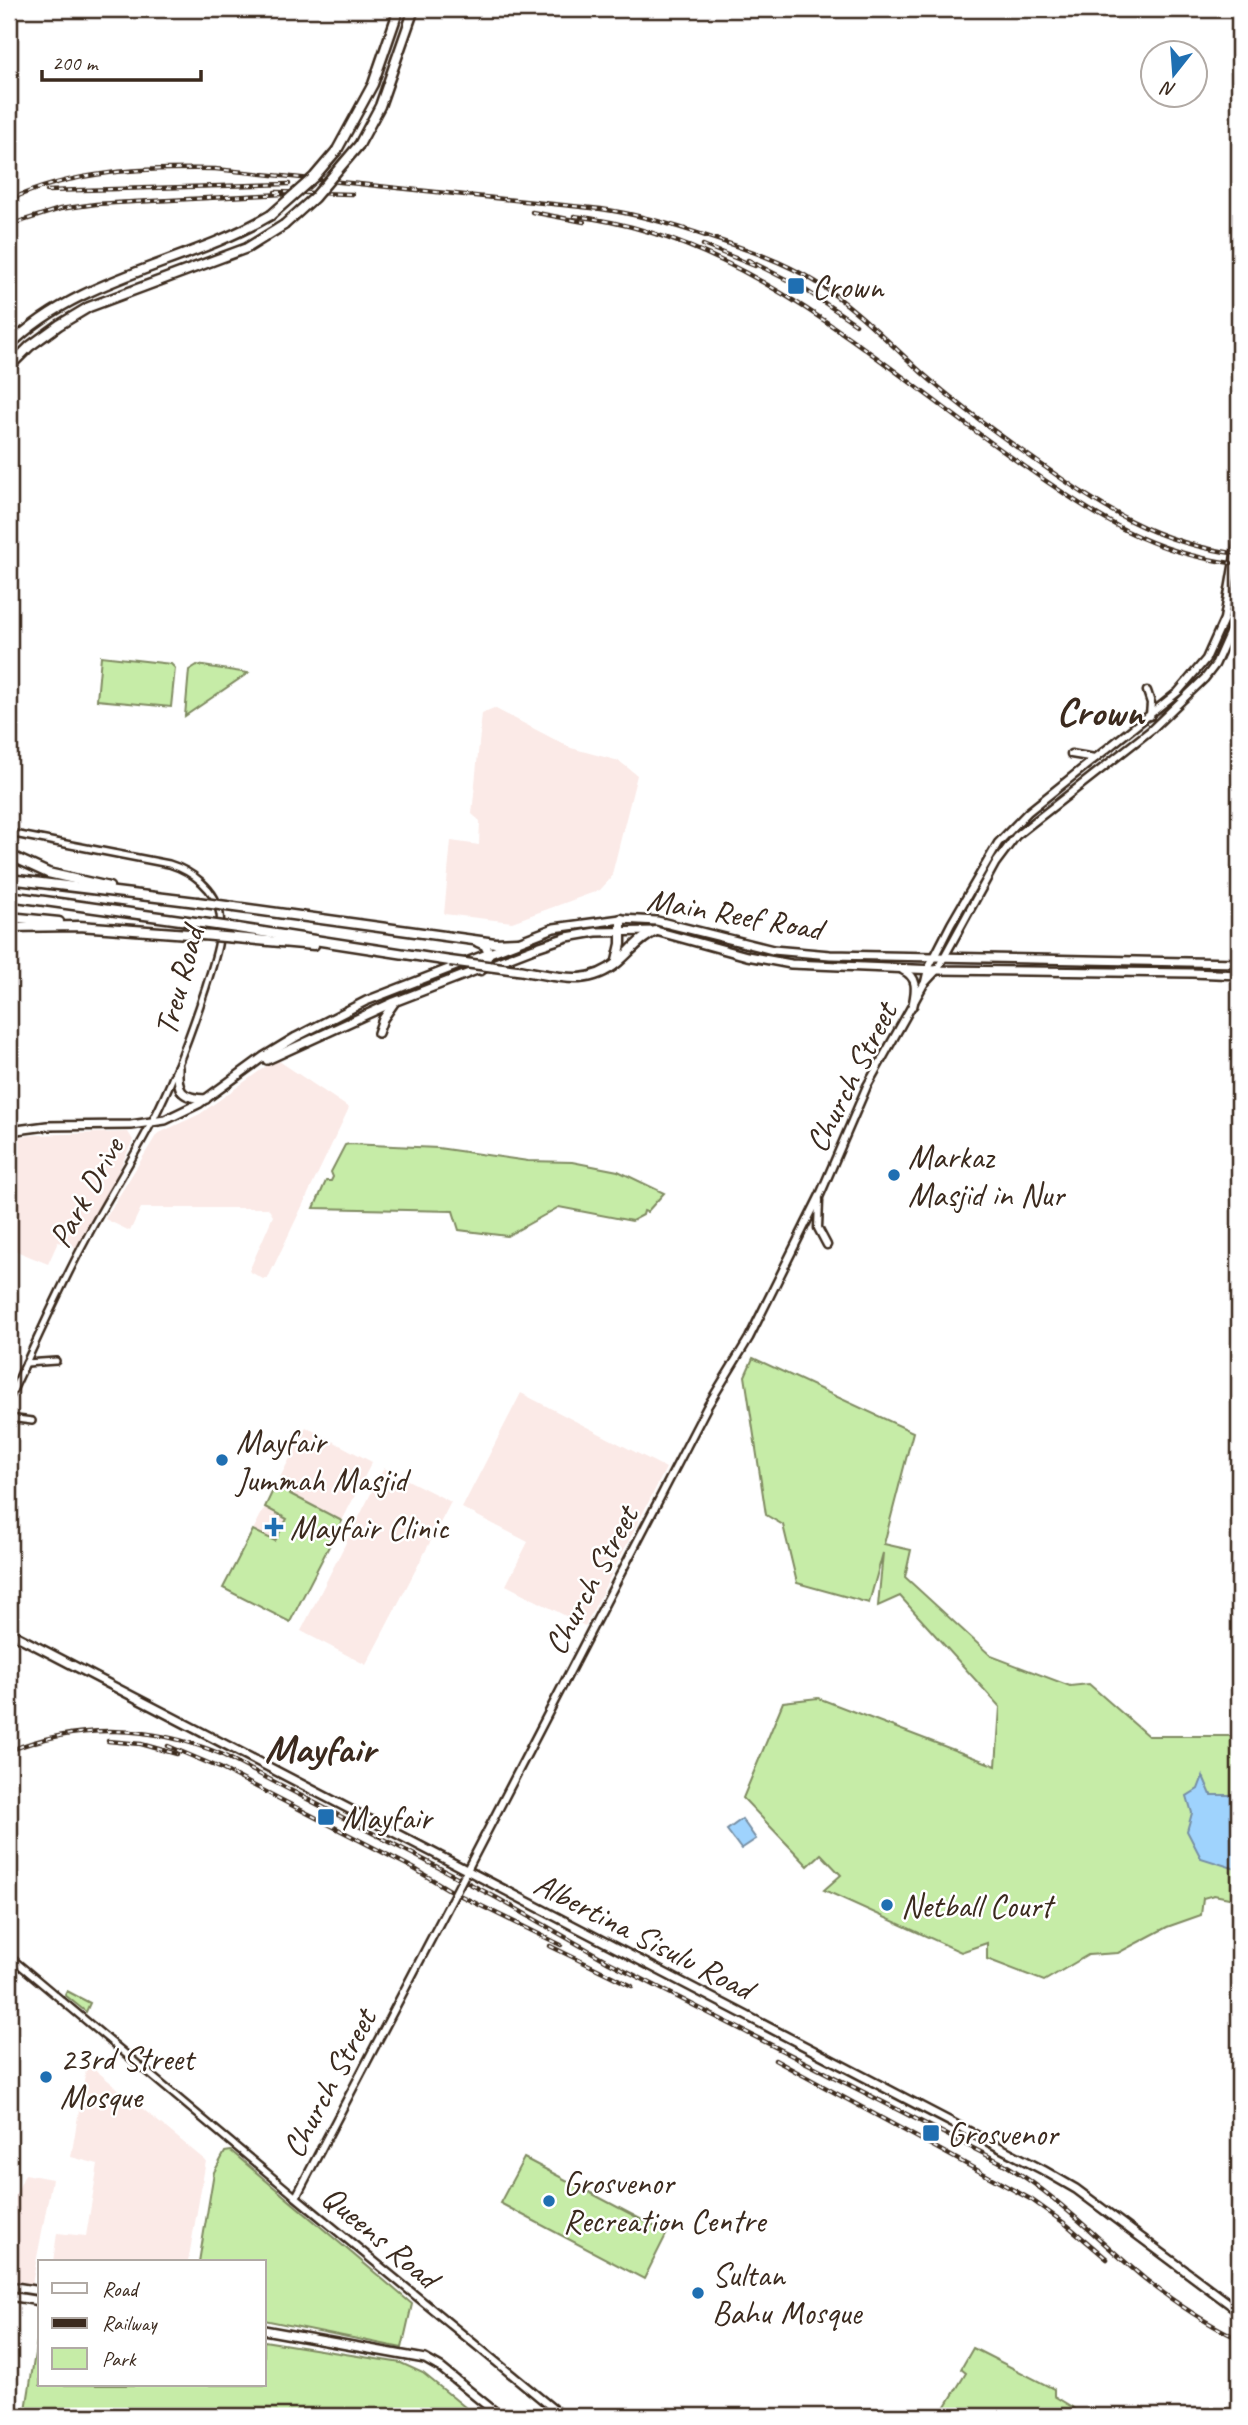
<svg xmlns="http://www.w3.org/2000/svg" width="1248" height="2425" viewBox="0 0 1248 2425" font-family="Caveat,sans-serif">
<rect width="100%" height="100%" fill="#fff"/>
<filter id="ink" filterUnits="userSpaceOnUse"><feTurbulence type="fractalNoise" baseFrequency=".0143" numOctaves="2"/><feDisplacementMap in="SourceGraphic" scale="14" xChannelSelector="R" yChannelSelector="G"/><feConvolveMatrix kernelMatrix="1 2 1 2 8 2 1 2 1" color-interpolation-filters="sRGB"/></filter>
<g filter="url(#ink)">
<!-- built -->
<g fill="#fbeae7">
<polygon points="494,708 571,748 619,761 637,775 611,878 600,890 512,922 444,914 451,841 479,845 480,821 472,814 482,713"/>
<polygon points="276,1059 349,1108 268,1278 263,1279 249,1271 273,1216 268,1208 141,1208 130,1231 105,1219 157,1134 200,1114"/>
<polygon points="128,1132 133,1140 110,1189 76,1247 58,1242 48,1264 9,1248 9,1138 35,1135"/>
<polygon points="521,1393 666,1468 585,1626 506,1585 528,1542 462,1508"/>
<polygon points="306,1427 372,1462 320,1564 253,1530"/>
<polygon points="384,1468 451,1502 366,1665 301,1631"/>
<polygon points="87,2063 206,2161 188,2262 53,2262 57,2233 86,2236 98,2164 71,2157"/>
<polygon points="25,2174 52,2179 32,2284 9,2280 9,2210"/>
</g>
<!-- green -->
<g fill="#c6eca7" stroke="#808b62" stroke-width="2">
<polygon points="101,656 171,664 175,668 171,707 97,700"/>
<polygon points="197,665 248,673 185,716 189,670"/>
<polygon points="349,1144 438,1148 528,1161 572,1162 618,1171 664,1193 647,1212 644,1211 643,1215 632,1221 559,1207 507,1236 459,1230 453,1211 314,1208 326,1181 331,1181 333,1177 331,1172 345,1145"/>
<polygon points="753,1358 913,1432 884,1544 911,1550 905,1577 991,1656 1070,1686 1089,1684 1148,1736 1239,1736 1239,1900 1214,1895 1203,1898 1201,1915 1167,1927 1118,1953 1088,1955 1044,1981 987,1959 987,1943 961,1952 824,1890 841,1875 821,1854 808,1866 743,1798 783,1702 818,1698 996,1766 1000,1707 900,1596 878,1606 883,1553 869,1603 797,1583 783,1525 766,1515 745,1376"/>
<polygon points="275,1486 342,1521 290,1622 223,1588 253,1530 275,1541 287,1519 265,1507"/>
<polygon points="67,1991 90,2003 86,2012 65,1995"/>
<polygon points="231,2151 412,2304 402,2348 264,2320 264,2262 199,2262 214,2172 225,2152"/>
<polygon points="524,2158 667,2233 644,2279 500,2203"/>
<polygon points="40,2322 40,2385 264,2385 264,2341 401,2363 423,2373 476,2416 25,2416"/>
<polygon points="973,2348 1054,2389 1054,2396 1072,2407 1082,2416 940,2416 966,2373 961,2369"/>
</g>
<!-- water -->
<g fill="#9fd3fd" stroke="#778fa4" stroke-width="2">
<polygon points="1203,1776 1211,1795 1239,1795 1239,1870 1201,1858 1187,1831 1192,1813 1187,1796 1198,1789"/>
<polygon points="742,1819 756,1839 741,1849 727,1830"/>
</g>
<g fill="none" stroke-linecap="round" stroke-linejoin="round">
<defs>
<g id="tertiary">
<path d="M 9,833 L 169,864 C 192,871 216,889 220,914 C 223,938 213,964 206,987 C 191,1033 175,1077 153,1120 C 132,1161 106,1200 85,1241 C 57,1293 34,1347 9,1399"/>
<polyline points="26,1363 56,1361"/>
<polyline points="9,1418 32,1421"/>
<polyline points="9,1956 296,2197"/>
</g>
<g id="secondary">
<polyline points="1147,691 1151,703 1150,716"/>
<polyline points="1071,754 1095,758"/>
<polyline points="925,982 928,969 951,924 998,843 1028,812 1178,692 1206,659 1224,619 1239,532"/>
<polyline points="819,1200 818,1228 827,1245"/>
<polyline points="466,1872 707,1407 749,1338 820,1195 867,1086 924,984 937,970 995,864 1016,836 1151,730 1205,678 1215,665 1231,629 1239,576"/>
<polyline points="451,1901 296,2197 562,2416"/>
</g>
<g id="primary">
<path d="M 903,970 C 919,978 916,990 913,1005"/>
<polyline points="378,1033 383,1019 394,1003"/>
<polyline points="267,1060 394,1002 534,948 567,937 596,932 656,931 747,956 791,964 937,970 1192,973 1239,975"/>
<path d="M 178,1067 C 177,1092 181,1098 206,1099"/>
<polyline points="9,1131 47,1126 131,1125 165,1120 200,1103 263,1057 296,1037 366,1001 554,928 621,919 657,921 773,950 830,955 1239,963"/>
<polyline points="9,1632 1043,2170 1076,2189 1239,2311"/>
<polyline points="9,2286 40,2291"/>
<polyline points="9,2296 40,2301"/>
<polyline points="264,2330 425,2359 441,2368 500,2416"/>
</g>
<g id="motorway">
<polyline points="359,145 380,106 414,9"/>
<polyline points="337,150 373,84 399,9"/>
<path d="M 9,346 C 80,275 187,265 271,215"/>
<polyline points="9,367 30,346 59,325 89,307 247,248 284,225"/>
<polyline points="9,855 48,873 109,887"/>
<polyline points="9,879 197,902"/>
<polyline points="9,896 202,923"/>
<polyline points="234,907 495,943 517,942"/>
<polyline points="9,917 59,922"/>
<polyline points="9,927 79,926 202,935"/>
<polyline points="237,928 450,961"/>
<polyline points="236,938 314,945"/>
<polyline points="478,942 485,945 489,953 481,970"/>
<polyline points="617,961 621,944 621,919"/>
<path d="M 517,970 C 555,975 586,989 618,962 C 631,951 640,938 656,931"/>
</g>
</defs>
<!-- tertiary casing -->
<use href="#tertiary" stroke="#3b2a1e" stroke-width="10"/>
<!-- secondary casing -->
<use href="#secondary" stroke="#3b2a1e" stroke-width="11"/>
<!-- primary casing -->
<use href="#primary" stroke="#3b2a1e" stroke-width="12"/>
<!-- motorway casing -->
<use href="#motorway" stroke="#3b2a1e" stroke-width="13"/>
<!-- tertiary -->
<use href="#tertiary" stroke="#fff" stroke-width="5"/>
<!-- secondary -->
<use href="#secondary" stroke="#fff" stroke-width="6"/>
<!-- primary -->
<use href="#primary" stroke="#fff" stroke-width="7"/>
<!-- motorway -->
<use href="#motorway" stroke="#fff" stroke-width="8"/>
<defs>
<g id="rail">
<polyline points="47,191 289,184"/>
<polyline points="275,192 352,194"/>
<path d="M 9,200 C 74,170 144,168 215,169 L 601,209 C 638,214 674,225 709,237 C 746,249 783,261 816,282 C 855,307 887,341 921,372 C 957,404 995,432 1035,460 C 1103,508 1154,543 1239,554"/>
<polyline points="532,212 584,222"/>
<path d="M 574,216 C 750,236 888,373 1027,468 C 1097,516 1145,551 1231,563"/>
<polyline points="9,225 60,209 96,204 283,194"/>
<polyline points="703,245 755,266"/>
<polyline points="748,260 801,287 856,324"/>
<polyline points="108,1741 141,1744 177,1754"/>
<polyline points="168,1746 220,1768 413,1868 453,1892 561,1945"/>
<path d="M 9,1751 C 78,1723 152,1725 221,1754 L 497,1898 L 609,1962 L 1004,2164 C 1057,2195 1098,2240 1145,2279 C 1174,2302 1205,2323 1239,2339"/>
<polyline points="550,1946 632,1986"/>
<polyline points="775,2060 1032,2200 1067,2225 1107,2259"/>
</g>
</defs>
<!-- rail casing -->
<use href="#rail" stroke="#3b2a1e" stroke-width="4.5"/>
<!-- rail -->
<use href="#rail" stroke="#fff" stroke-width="2" stroke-dasharray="5" stroke-linecap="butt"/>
<defs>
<polyline id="secondary-bridge" points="451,1901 464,1876"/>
<g id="motorway-bridge">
<polyline points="271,215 314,177 337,150"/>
<polyline points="284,225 314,198 359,145"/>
<polyline points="197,902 234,907"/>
<polyline points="202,923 237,928"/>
<polyline points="202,935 236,938"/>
<polyline points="450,961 517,970"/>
</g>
</defs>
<!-- secondary-bridge casing -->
<use href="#secondary-bridge" stroke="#3b2a1e" stroke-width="11" stroke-linecap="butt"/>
<!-- motorway-bridge casing -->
<use href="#motorway-bridge" stroke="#3b2a1e" stroke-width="13" stroke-linecap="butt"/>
<!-- secondary-bridge -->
<use href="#secondary-bridge" stroke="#fff" stroke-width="6"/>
<!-- motorway-bridge -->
<use href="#motorway-bridge" stroke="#fff" stroke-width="8"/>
</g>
</g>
<!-- markers -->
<g fill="#1f6fb2" stroke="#fff" stroke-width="2.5">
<rect x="787" y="277" width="18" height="18" rx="3.5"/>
<circle cx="894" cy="1175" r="7"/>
<circle cx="222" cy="1460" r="7"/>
<path d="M270.5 1516.5h7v7h7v7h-7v7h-7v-7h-7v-7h7z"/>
<rect x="317" y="1808" width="18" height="18" rx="3.5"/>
<circle cx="887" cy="1905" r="7"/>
<circle cx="46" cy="2077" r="7"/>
<rect x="922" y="2124" width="18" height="18" rx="3.5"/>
<circle cx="549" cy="2201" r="7"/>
<circle cx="698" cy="2293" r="7"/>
</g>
<g text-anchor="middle" stroke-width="5" stroke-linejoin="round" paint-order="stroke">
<!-- poi labels -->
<g font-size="33" fill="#3b2a1e" stroke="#fff" text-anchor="start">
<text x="812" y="298">Crown</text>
<text x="908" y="1168">Markaz<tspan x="908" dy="38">Masjid in Nur</tspan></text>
<text x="236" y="1453">Mayfair<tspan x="236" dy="38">Jummah Masjid</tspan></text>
<text x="290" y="1539">Mayfair Clinic</text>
<text x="342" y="1829">Mayfair</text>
<text x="901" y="1917">Netball Court</text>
<text x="60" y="2070">23rd Street<tspan x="60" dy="38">Mosque</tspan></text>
<text x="947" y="2145">Grosvenor</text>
<text x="563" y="2194">Grosvenor<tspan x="563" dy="38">Recreation Centre</tspan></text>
<text x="712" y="2286">Sultan<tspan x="712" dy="38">Bahu Mosque</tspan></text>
</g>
<!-- street labels -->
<g font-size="33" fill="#3b2a1e" stroke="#fff">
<text transform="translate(735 913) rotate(10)" y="12">Main Reef Road</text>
<text transform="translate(178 981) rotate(-75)" y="12">Treu Road</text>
<text transform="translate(850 1077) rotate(-63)" y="12">Church Street</text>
<text transform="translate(85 1192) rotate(-61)" y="12">Park Drive</text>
<text transform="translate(590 1580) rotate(-62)" y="12">Church Street</text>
<text transform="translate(644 1935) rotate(27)" y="12">Albertina Sisulu Road</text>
<text transform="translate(328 2083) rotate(-62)" y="12">Church Street</text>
<text transform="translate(381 2236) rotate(40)" y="12">Queens Road</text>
</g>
<!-- district labels -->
<g font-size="40" font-weight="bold" fill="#3b2a1e" stroke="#fff">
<text x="1100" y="725">Crown</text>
<text x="320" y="1762">Mayfair</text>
</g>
</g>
<!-- margin -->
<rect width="1248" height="2425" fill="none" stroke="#fff" stroke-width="35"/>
<rect x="18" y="18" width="1213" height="2390" fill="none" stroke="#3b2a1e" stroke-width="2.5" filter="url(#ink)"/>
<!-- legend -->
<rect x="38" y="2260" width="228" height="126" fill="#ffffff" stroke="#b1aaa5" stroke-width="2"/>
<rect x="52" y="2283" width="35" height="10" fill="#ffffff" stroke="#b1aaa5" stroke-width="2"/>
<text x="102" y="2296" font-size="21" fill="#3b2a1e">Road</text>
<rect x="52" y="2318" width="35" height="10" fill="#3b2a1e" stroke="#b1aaa5" stroke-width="2"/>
<text x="102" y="2330" font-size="21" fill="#3b2a1e">Railway</text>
<rect x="52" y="2348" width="35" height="21" fill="#c6eca7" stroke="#b1aaa5" stroke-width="2"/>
<text x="102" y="2366" font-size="21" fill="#3b2a1e">Park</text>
<!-- north arrow -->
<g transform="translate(1174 74) rotate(197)"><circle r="33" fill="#ffffff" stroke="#b1aaa5" stroke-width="2"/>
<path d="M0-5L12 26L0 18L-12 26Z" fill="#1f6fb2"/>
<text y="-10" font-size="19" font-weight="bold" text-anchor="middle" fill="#3b2a1e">N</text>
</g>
<!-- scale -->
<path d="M42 70v10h159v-10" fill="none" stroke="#3b2a1e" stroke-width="3.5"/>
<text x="52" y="70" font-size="21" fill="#3b2a1e" stroke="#ffffff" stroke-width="5" paint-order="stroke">200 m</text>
</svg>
